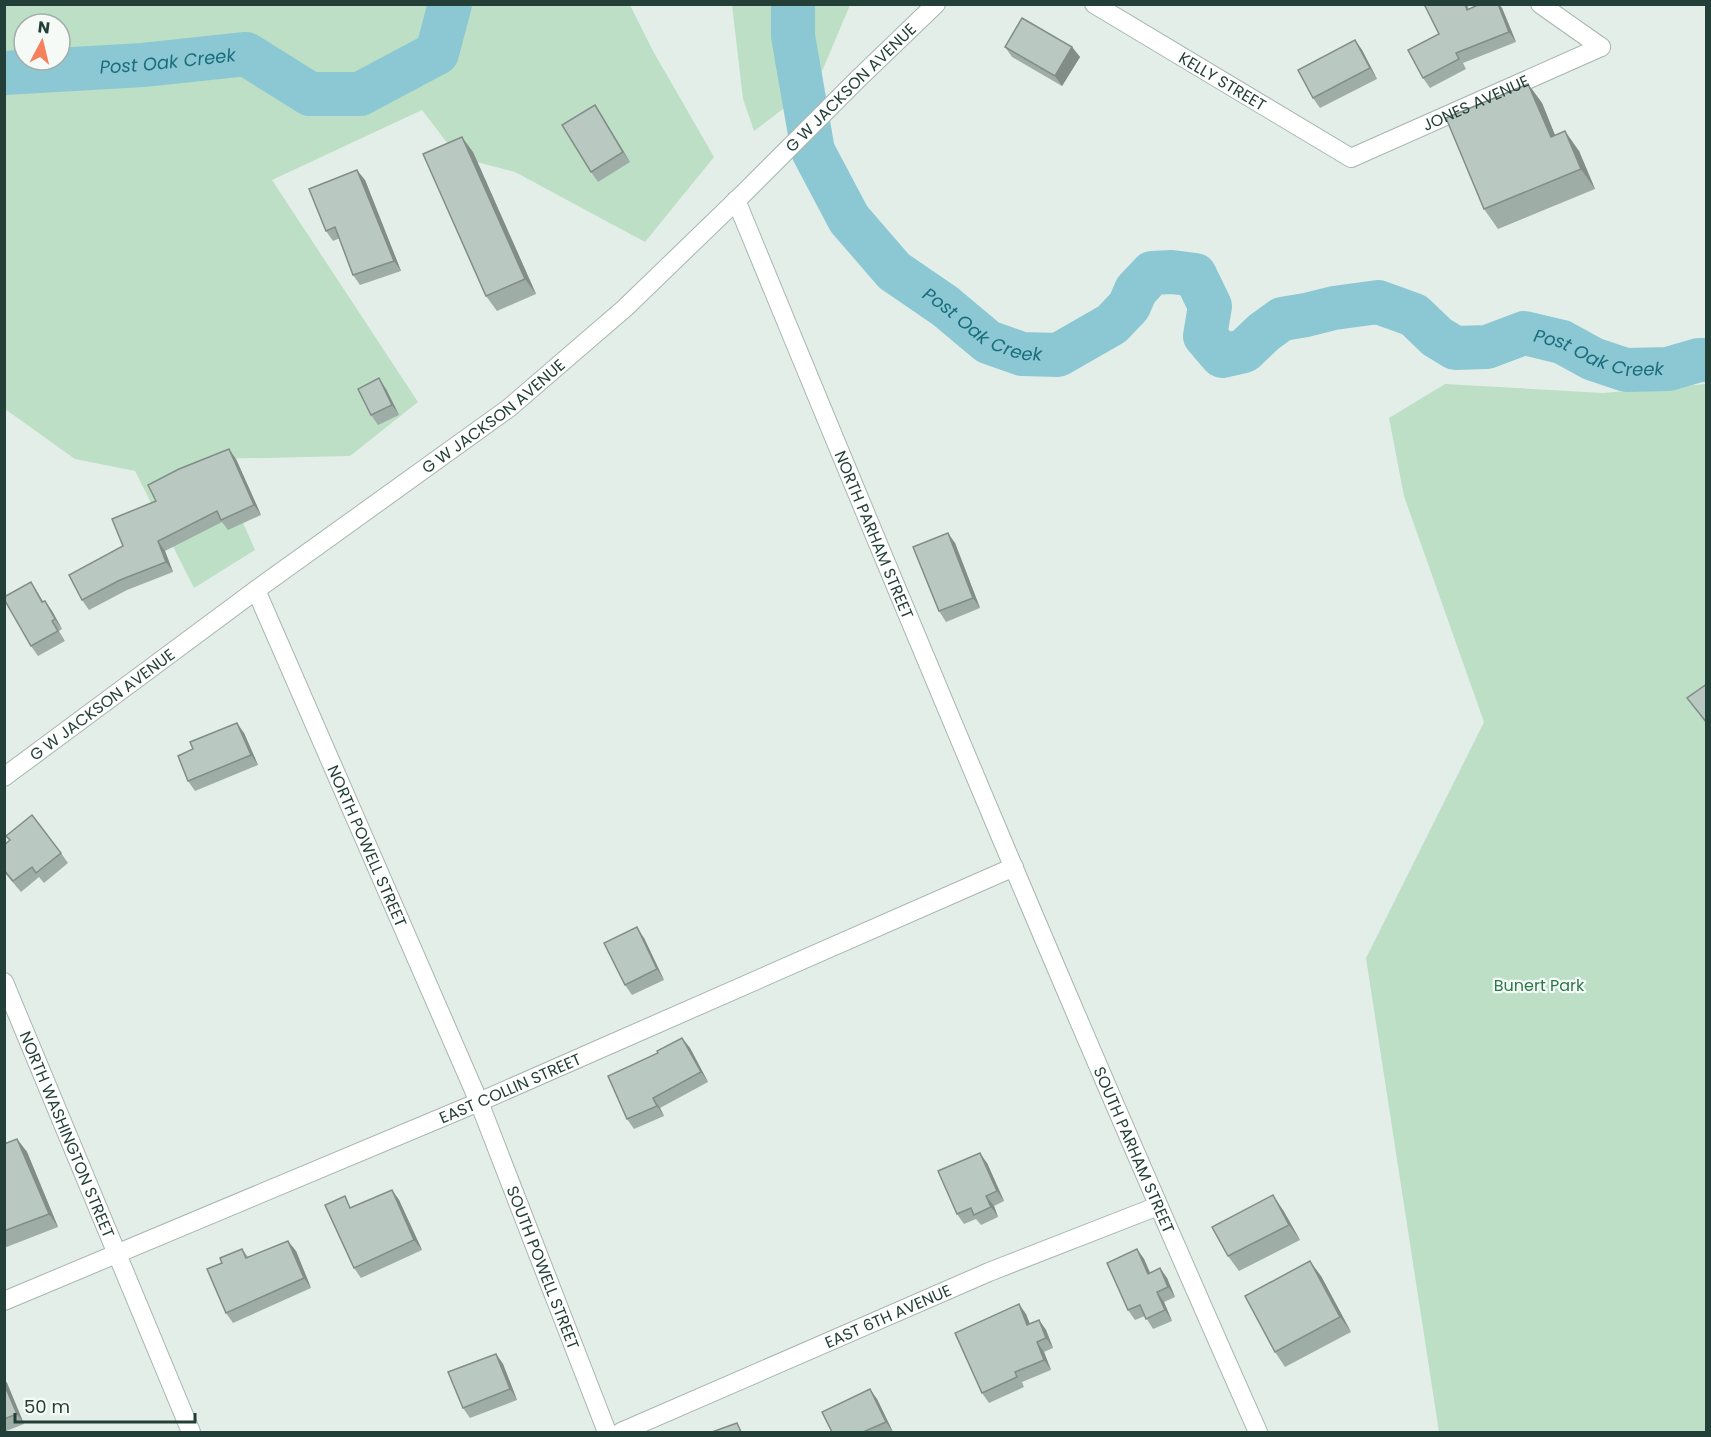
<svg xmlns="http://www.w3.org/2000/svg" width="1711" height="1437" viewBox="0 0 1711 1437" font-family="Poppins,sans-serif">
<rect width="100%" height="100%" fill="#e4eee9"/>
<!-- green -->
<g fill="#bcdfc6" fill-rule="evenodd">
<path d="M 5,5 L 630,5 L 653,51 L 714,157 L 645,242 L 515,172 L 458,157 L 422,110 L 272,180 L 418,402 L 350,456 L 215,459 L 255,550 L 194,588 L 135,471 L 75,459 L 5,409 ZM 24,24 L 60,24 L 60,60 L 24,60 Z"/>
<polygon points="732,5 850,5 817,83 754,131 743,99"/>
<polygon points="1445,384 1603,393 1706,384 1706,1432 1439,1432 1366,958 1484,722 1404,496 1389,418"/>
</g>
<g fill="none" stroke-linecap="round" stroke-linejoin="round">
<!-- river -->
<g stroke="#8bc8d3" stroke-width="44">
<path id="s1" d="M 793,4 L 793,36 L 813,151 L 849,219 L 894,271 L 945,306 L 988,342 L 1022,354 L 1058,355 L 1112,324 L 1129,306 L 1136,290 L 1152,273 L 1172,272 L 1195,275 L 1210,306 L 1205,336 L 1222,356 L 1244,351 L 1264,332 L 1282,319 L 1306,315 L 1334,308 L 1378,302 L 1414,315 L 1437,337 L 1455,348 L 1487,347 L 1524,333 L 1562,342 L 1593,359 L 1626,370 L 1668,369 L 1699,360 L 1706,360"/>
<path id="s2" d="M 4,73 L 143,65 L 246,54 L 310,94 L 360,94 L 437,53 L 450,4"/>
</g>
<defs>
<g id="minor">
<path id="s3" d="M 1094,4 L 1351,158 L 1601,47"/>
<polyline points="1540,4 1601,47"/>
<path id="s4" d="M 736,200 C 906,613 1077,1025 1258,1432"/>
<path id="s5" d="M 256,590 L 479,1102 L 607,1432"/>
<path id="s6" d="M 4,777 L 256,590 L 509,408 L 625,308 L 745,192 L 859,78 L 936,4"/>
<path id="s7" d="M 4,982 L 191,1432"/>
<path id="s8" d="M 4,1301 L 479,1102 L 1014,867"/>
<path id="s9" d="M 621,1432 L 989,1272 L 1158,1206"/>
</g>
</defs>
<!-- minor casing -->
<use href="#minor" stroke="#a6b6b0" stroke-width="20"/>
<!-- minor -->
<use href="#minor" stroke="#fff" stroke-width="18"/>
</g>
<!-- wall -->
<g fill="#9fada7">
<polygon points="1424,4 1467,4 1469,9 1502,8 1516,42 1463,63 1466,69 1430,88 1423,78 1439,34"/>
<polygon points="1355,40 1362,50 1377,79 1320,108 1313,98"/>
<polygon points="1005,47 1072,47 1080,57 1062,86 1012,57"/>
<polygon points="1528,84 1542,103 1555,136 1579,151 1595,189 1498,229 1484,209"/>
<polygon points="595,105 630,162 598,182 591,172"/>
<polygon points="473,152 536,294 497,311 486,296"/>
<polygon points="365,180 401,271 360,285 353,275 340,238 333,241 326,231"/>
<polygon points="386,389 399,415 378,425 371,415"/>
<polygon points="236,459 261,515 228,530 222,522 165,551 173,572 127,590 89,610 82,600 156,501"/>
<polygon points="955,543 980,608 946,622 939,611"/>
<polygon points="31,582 43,602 45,601 52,611 62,629 59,631 65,641 38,656 31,646"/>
<polygon points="244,733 258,765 195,791 188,781"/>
<polygon points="4,845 61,853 68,863 44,883 39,877 21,892 4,872"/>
<polygon points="644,938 664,980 632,995 625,985"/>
<polygon points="682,1038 690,1048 708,1082 660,1108 664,1116 634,1129 627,1119 658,1053"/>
<polygon points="17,1139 27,1152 58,1227 4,1248 4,1144"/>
<polygon points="987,1163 1004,1201 994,1206 998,1217 981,1225 976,1219 964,1224 957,1214"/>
<polygon points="392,1190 399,1200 422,1250 361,1278 354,1268 352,1208"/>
<polygon points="1283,1210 1300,1240 1239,1271 1228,1256"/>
<polygon points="242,1249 248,1257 296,1251 311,1288 233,1323 226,1313 222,1263"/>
<polygon points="1137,1249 1144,1259 1150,1273 1160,1268 1167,1278 1175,1297 1164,1302 1172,1321 1153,1329 1145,1316 1135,1320 1128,1310"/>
<polygon points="1321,1276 1351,1332 1285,1367 1275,1352"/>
<polygon points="1026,1314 1030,1324 1039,1320 1046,1330 1053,1348 1044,1352 1051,1370 1022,1382 1024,1387 989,1403 982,1393"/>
<polygon points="496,1354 503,1364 517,1400 470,1418 463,1408"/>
<polygon points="4,1379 7,1383 24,1424 4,1432"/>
<polygon points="877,1399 893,1432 832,1432"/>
</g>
<!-- shaded-wall -->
<g fill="#828d88">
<polygon points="1498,4 1499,4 1502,8 1516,42 1509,32"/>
<polygon points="1355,40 1362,50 1377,79 1370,68"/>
<polygon points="1072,47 1080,57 1062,86 1055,76"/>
<polygon points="1528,84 1542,103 1564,157 1551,137"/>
<polygon points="595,105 602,116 630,162 623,152"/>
<polygon points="1565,131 1579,151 1595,189 1581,169"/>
<polygon points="462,137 473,152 536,294 525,279"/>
<polygon points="357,170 365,180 401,271 394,261"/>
<polygon points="379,378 386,389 399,415 392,405"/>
<polygon points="229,449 236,459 261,515 254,505"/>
<polygon points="948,533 955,543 980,608 973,598"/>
<polygon points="158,541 165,551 173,572 166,562"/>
<polygon points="31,582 38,593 49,612 42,602"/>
<polygon points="45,601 52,611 62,629 55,619"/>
<polygon points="237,723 244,733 258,765 251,755"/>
<polygon points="637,927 644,938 664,980 657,969"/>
<polygon points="682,1038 690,1048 708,1082 701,1072"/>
<polygon points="653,1098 660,1108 664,1116 657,1106"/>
<polygon points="17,1139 27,1152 58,1227 49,1214"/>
<polygon points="980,1153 987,1163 1004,1201 997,1191"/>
<polygon points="392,1190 399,1200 422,1250 414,1240"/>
<polygon points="1273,1195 1283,1210 1300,1240 1289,1225"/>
<polygon points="986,1196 994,1206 998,1217 991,1207"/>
<polygon points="288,1241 296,1251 311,1288 304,1278"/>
<polygon points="1137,1249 1144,1259 1155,1284 1148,1274"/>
<polygon points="1310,1261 1321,1276 1351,1332 1340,1317"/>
<polygon points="1160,1268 1167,1278 1175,1297 1168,1287"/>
<polygon points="1157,1292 1164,1302 1172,1321 1165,1310"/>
<polygon points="1019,1304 1026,1314 1034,1335 1027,1325"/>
<polygon points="1039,1320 1046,1330 1053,1348 1046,1338"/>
<polygon points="1037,1342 1044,1352 1051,1370 1044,1360"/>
<polygon points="496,1354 503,1364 517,1400 510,1389"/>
<polygon points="4,1379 7,1383 24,1424 17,1414 4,1384"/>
<polygon points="870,1389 877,1399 893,1432 886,1422"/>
</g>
<!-- building -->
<g fill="#b9c9c2" stroke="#828d88" stroke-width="1.5">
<polygon points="1424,4 1465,4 1467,10 1480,4 1498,4 1509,32 1456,53 1459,59 1423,78 1408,50 1439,34"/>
<polygon points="1022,18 1072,47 1055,76 1005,47"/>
<polygon points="1355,40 1370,68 1313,98 1298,70"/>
<polygon points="1528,84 1551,137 1565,131 1581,169 1484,209 1446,118"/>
<polygon points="595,105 623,152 591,172 562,125"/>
<polygon points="462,137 525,279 486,296 423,154"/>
<polygon points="357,170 394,261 353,275 335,227 326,231 309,189"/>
<polygon points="379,378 392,405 371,415 358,389"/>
<polygon points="229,449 254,505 221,520 217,511 158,541 166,562 120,580 82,600 69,575 123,546 112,519 156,501 148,485 179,469"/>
<polygon points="948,533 973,598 939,611 913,547"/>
<polygon points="31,582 42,602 45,601 55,619 52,621 58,631 31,646 4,599 4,597"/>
<polygon points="1707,684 1707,723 1687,698"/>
<polygon points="237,723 251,755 188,781 178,756 193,749 190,742"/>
<polygon points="32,815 61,853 36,873 32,867 13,881 4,870 4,845 10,840 6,836"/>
<polygon points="637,927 657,969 625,985 604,943"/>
<polygon points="682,1038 701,1072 653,1098 657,1106 627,1119 608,1076 658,1053 657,1051"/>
<polygon points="17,1139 49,1214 4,1231 4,1144"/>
<polygon points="980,1153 997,1191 986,1196 991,1207 974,1215 971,1208 957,1214 938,1171"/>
<polygon points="392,1190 414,1240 354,1268 325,1205 345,1196 350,1208"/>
<polygon points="1273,1195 1289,1225 1228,1256 1212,1227"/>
<polygon points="288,1241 304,1278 226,1313 207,1269 222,1263 220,1258 242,1249 246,1258"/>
<polygon points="1137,1249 1148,1274 1160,1268 1168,1287 1157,1292 1165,1310 1146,1319 1140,1305 1128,1310 1107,1263"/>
<polygon points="1310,1261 1340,1317 1275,1352 1245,1296"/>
<polygon points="1019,1304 1027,1325 1039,1320 1046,1338 1037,1342 1044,1360 1015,1372 1017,1377 982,1393 955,1333"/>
<polygon points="496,1354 510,1389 463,1408 448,1372"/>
<polygon points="4,1384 17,1414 4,1419"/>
<polygon points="870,1389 886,1422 863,1432 832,1432 822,1412"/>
<polygon points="737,1423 741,1432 712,1432"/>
</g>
<g text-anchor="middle" stroke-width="4.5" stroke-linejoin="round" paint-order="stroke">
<!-- street labels -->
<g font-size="16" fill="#234038" stroke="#f5faf7">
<text dy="6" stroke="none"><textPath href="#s3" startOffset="150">KELLY STREET</textPath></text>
<text dy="6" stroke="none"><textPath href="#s6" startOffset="1094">G W JACKSON AVENUE</textPath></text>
<text dy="6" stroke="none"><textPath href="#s3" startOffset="436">JONES AVENUE</textPath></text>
<text dy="6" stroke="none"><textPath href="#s6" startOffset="608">G W JACKSON AVENUE</textPath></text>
<text dy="6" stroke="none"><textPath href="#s4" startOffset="362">NORTH PARHAM STREET</textPath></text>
<text dy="6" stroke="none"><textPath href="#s6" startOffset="122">G W JACKSON AVENUE</textPath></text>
<text dy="6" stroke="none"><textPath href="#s5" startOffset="279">NORTH POWELL STREET</textPath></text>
<text dy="6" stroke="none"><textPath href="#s8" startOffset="549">EAST COLLIN STREET</textPath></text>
<text dy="6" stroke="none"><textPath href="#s7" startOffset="165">NORTH WASHINGTON STREET</textPath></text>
<text dy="6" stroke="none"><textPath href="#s4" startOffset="1030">SOUTH PARHAM STREET</textPath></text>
<text dy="6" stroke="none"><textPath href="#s5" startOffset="736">SOUTH POWELL STREET</textPath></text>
<text dy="6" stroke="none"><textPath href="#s9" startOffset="291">EAST 6TH AVENUE</textPath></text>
</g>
<!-- park labels -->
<g font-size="16" fill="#2c7849" stroke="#f5faf7">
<text x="1539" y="991">Bunert Park</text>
</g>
<!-- water labels -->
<g font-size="18" font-style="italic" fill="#1b6d7d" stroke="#f5faf7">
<text dy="6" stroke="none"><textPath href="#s2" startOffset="164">Post Oak Creek</textPath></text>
<text dy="6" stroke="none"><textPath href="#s1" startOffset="400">Post Oak Creek</textPath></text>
<text dy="6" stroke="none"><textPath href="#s1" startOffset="1158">Post Oak Creek</textPath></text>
</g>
</g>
<!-- border -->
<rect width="1711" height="1437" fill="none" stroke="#234038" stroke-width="12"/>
<!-- north arrow -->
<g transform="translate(42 42) rotate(7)"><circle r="28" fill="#f5faf7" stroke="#a1b0ab" stroke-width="1.5"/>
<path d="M0-4.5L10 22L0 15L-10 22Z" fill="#f4815b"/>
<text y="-9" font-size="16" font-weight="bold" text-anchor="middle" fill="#234038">N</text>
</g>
<!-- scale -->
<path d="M15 1413v9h180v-9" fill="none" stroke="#234038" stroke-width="3"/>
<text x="24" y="1413" font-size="18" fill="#234038" stroke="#f5faf7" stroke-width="4.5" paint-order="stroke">50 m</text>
</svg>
